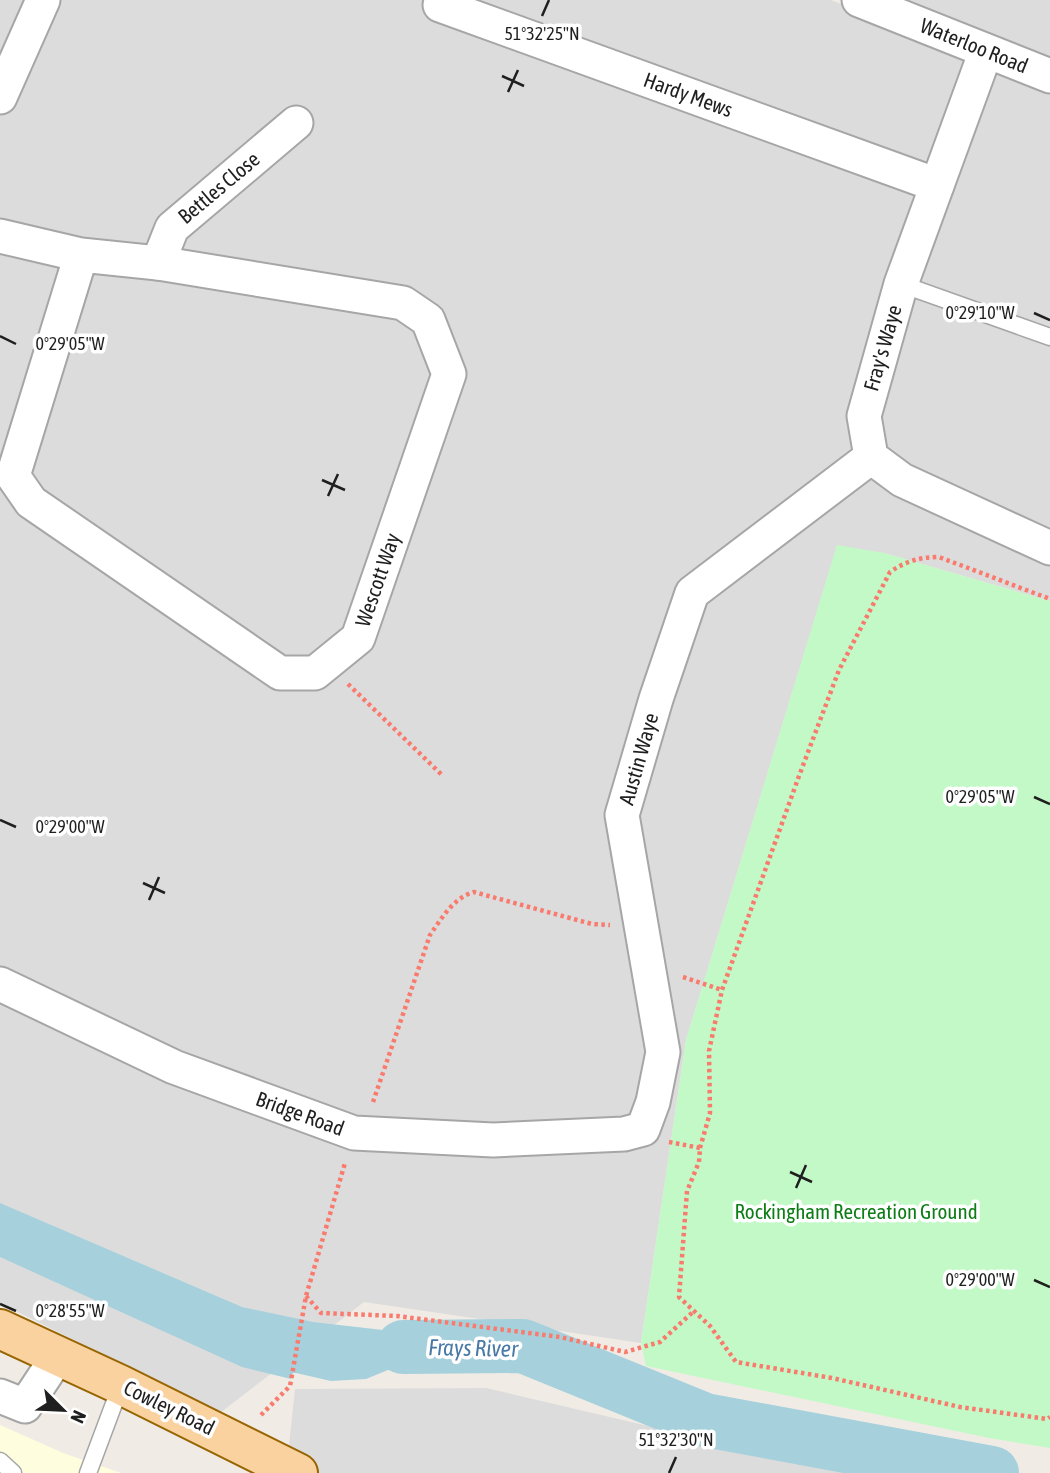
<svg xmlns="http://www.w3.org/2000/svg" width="1050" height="1473" viewBox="0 0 1050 1473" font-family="'Asap Condensed',sans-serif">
<rect width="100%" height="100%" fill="#f0ece5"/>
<!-- residential -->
<g fill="#dddcdc">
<polygon points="0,0 831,0 1050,88 1050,601 884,553 837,546 686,1040 641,1343 364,1302 220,1413 0,1303"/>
<polygon points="886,0 1050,0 1050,65"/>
<polygon points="486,1388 850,1473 286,1473 295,1389"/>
</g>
<!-- education -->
<polygon fill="#fefedf" points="0,1425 63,1453 121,1473 0,1473"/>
<!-- park -->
<polygon fill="#c3f9c7" points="837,545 884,553 1050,601 1050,1448 989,1438 646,1366 641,1343 686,1040"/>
<!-- water -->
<polygon fill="#a6d1dc" points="0,1203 242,1307 313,1322 383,1330 479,1333 471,1370 388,1370 366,1379 331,1381 296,1373 293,1373 291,1379 242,1367 0,1257"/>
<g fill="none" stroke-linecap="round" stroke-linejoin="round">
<!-- river -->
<polyline stroke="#a6d1dc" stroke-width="54" points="403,1347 523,1346 705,1420 992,1473"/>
<defs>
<g id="service">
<polyline points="901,284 1050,337"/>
<polyline points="0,1461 13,1473"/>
<polyline points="88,1473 121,1385"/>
</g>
<g id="minor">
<polyline points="859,0 1050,76"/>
<polyline points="440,5 937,185"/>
<polyline points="986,51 901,284 864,416 871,457 902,480 1050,548"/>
<polyline points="0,97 43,0"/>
<polyline points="0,236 81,255 158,263 403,303 428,320 449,374 358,638 315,673 280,673 31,502 13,476 81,255"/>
<polyline points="158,263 172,228 296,123"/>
<polyline points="0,984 174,1067 354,1133 493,1140 624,1134 643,1129 653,1102 663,1052 622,815 656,699 692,593 871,457"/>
<polyline points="0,1396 25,1406 58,1356"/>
</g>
<polyline id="primary" points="0,1329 121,1385 298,1473"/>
</defs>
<!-- service casing -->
<use href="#service" stroke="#a6a6a6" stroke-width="19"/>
<!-- minor casing -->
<use href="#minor" stroke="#a6a6a6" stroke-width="37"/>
<!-- primary casing -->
<use href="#primary" stroke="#976502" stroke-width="42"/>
<!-- path -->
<g stroke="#f87b6e" stroke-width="4.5" stroke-dasharray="3.5 3.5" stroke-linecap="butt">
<polyline points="348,684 442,775"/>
<polyline points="683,977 722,990"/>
<path d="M 373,1102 L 430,935 C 441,919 454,897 474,892 L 592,924 L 610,925"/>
<polyline points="669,1142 700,1148 699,1162 687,1191 679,1297 710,1326 736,1362 832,1378 960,1407 1047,1419 1050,1417"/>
<path d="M 700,1148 L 710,1113 L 709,1051 L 722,990 L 799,776 L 839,670 L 890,572 C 906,561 920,557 939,557 L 1050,599"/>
<polyline points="306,1296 321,1313 397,1316 560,1337 625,1352 660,1342 694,1311"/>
<polyline points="261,1415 290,1386 306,1296 345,1163"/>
</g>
<!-- service -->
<use href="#service" stroke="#fff" stroke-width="16"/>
<!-- minor -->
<use href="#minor" stroke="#fff" stroke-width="33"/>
<!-- primary -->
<use href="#primary" stroke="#fad2a0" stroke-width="38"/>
</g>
<!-- ticks -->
<path fill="none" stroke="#1f1f1f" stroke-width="2.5" d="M 542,16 L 549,0M 502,76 L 524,86M 508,92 L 518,70M 1034,313 L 1050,320M 0,336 L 16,344M 322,480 L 345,490M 328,496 L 338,474M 1034,797 L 1050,804M 0,820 L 16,827M 143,883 L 165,893M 149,900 L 159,877M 790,1172 L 812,1182M 796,1188 L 806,1165M 1034,1280 L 1050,1287M 0,1304 L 16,1311M 669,1473 L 676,1457"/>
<g text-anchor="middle" stroke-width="7" stroke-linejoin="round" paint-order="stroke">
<!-- street labels -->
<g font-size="21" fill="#1f1f1f" stroke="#fff">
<text transform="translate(974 46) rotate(22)" y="7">Waterloo Road</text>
<text transform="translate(688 95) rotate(20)" y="7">Hardy Mews</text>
<text transform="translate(219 188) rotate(-40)" y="7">Bettles Close</text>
<text transform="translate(883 348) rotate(-74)" y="7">Fray's Waye</text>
<text transform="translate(378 580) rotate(-71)" y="7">Wescott Way</text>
<text transform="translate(639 759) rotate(-74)" y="7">Austin Waye</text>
<text transform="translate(300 1114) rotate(20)" y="7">Bridge Road</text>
<text transform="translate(169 1408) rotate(26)" y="7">Cowley Road</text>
</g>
<!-- park labels -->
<g font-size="21" fill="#0d7d16" stroke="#fff">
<text x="856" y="1219">Rockingham Recreation Ground</text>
</g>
<!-- water labels -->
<g font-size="23" font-style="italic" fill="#4979a6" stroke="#fff">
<text transform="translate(473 1348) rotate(1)" y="8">Frays River</text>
</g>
</g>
<g font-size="18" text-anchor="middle" fill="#1f1f1f" stroke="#fff" stroke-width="7" stroke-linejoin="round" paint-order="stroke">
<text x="542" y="40">51°32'25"N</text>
<text x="980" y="319">0°29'10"W</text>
<text x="70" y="350">0°29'05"W</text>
<text x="980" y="803">0°29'05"W</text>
<text x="70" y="833">0°29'00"W</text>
<text x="980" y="1286">0°29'00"W</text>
<text x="70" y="1317">0°28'55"W</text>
<text x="676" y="1446">51°32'30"N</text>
</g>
<!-- north arrow -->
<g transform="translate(63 1410) rotate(114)" stroke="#ffffff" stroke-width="5" paint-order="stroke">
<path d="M0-5L12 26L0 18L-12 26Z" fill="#1f1f1f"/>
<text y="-10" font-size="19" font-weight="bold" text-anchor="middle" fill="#1f1f1f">N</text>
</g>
</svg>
